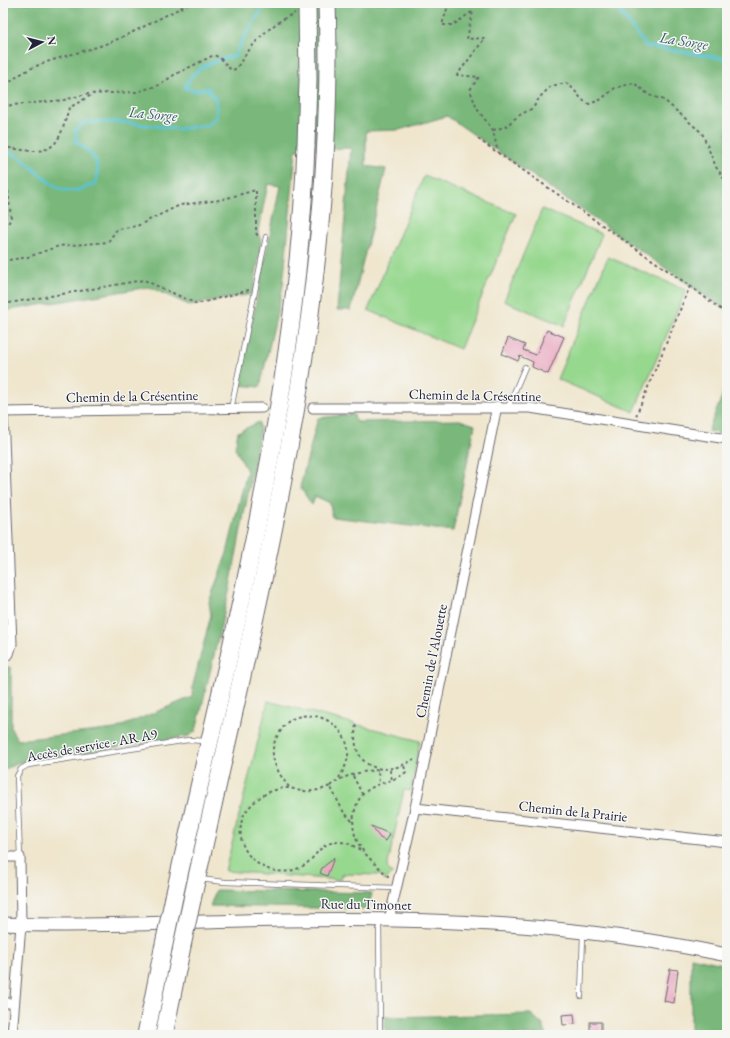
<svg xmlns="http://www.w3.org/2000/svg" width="730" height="1038" viewBox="0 0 730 1038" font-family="'EB Garamond',serif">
<rect width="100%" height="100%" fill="#f6f6f2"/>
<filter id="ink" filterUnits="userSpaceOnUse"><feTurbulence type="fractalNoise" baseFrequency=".025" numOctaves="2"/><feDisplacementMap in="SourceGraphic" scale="8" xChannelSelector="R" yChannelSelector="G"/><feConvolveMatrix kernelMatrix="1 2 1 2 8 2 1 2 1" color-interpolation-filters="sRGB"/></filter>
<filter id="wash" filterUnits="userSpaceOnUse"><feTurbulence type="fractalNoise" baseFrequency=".012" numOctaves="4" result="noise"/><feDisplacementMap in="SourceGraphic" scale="16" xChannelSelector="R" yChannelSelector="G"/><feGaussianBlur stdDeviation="0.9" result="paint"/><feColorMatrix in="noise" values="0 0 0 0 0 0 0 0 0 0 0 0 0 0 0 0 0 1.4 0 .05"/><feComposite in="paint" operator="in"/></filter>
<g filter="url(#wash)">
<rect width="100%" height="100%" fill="#efe6cd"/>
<!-- green -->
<g fill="#97d88f" stroke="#5c7d65">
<polygon points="424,176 516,214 460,349 368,310"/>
<polygon points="542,209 602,234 564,326 504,301"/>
<polygon points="608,257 686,290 634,412 557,379"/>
<polygon points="268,701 420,741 411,791 404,790 387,868 392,874 384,881 380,875 343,874 340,880 225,871"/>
</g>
<!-- forest -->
<g fill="#79b87a" stroke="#4e6d5a">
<polygon points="3,3 727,3 727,311 447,116 399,130 366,131 366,166 386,169 351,310 337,310 351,148 296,150 283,286 260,387 239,385 280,186 268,184 258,232 261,242 253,294 189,305 149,287 3,311"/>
<polygon points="727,384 727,435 708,431"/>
<polygon points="353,414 357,422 460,420 475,425 453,531 332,517 330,503 315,496 312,505 300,487 318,418"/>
<polygon points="259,422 260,431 229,592 196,731 189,736 21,762 3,770 3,665 11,668 11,729 18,740 115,729 192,697 193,685 211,615 209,602 227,553 247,471 235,448 238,432"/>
<polygon points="216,890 372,893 368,909 210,906"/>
<polygon points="691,957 727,965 727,1035 688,1035 691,1027"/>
<polygon points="531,1014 543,1025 546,1035 385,1035 385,1017"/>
</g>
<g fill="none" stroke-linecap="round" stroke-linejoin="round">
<!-- stream -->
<g stroke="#59c3d4" stroke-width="3">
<polyline points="610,3 620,12 646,46 727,59"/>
<path d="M 3,151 C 31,154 48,197 78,190 C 84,189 90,185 96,183 C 101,161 94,154 76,142 L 76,130 L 85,122 L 121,122 L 179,129 L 207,125 L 216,118 L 217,102 L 208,88 L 195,91 L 185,88 C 192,67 216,60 235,56 L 243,39 L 266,3"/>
</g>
</g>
<g id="blocks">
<!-- building -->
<g fill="#eaa9c1">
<polygon points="547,330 564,337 548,374 532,367 533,362 520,356 518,361 502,354 508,338 525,345 523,350 536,355"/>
<polygon points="371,826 390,834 386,841 380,838"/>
<polygon points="334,858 327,876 320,873 322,868"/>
<polygon points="670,969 678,970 674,1003 664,1001"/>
<polygon points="574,1014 575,1024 563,1025 562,1015"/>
<rect x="590" y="1022" width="11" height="11"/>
</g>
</g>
</g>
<g filter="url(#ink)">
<use href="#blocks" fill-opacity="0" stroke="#6a676e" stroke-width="1"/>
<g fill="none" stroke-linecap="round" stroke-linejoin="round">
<defs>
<g id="service">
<polyline points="508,407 525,367"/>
<polyline points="231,409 266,237"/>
<polyline points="20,857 17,776 21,769 28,765 188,740 206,741"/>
<polyline points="199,879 225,882 395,888"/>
<polyline points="379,921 380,1035"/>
<polyline points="581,996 583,934"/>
</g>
<g id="minor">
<polyline points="313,408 530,408 727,439"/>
<polyline points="3,412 262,408"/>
<polyline points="3,658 9,654 12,644 3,412"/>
<polyline points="415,808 727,842"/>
<polyline points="3,857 20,857 21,925 12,1035"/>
<polyline points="389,920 415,808 497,406"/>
<polyline points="3,1003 14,1003"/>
</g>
<path id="secondary" d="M 3,924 C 95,927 188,922 280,920 C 430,917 580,924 727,955"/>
<g id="motorway">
<path d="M 174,897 C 229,650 297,400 306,145"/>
<path d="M 192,900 C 256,604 338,308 327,3"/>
<polyline points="146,1035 163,949"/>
<polyline points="164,1035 182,946"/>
</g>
</defs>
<!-- service casing -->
<use href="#service" stroke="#6a676e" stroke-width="6"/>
<!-- minor casing -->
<use href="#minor" stroke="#6a676e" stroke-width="11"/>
<!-- secondary casing -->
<use href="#secondary" stroke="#6a676e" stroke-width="15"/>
<!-- motorway casing -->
<use href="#motorway" stroke="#6a676e" stroke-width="19"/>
<!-- path -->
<g stroke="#6a676e" stroke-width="2" stroke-dasharray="3 3" stroke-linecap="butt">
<polyline points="449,3 442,25 453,25 473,11 467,39 485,38 457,75 479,77 470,90 477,109 493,130 498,153"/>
<path d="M 3,91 C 21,61 81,55 113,41 C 139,30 165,15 191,3"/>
<path d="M 3,106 L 64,100 L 86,94 L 137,92 L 159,85 L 174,75 L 214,55 L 220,58 L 231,70 L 236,69 C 251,45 268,25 295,13"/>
<path d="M 493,130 L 505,127 L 518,116 L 533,108 L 540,97 L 551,86 L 566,83 C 577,90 579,100 589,104 L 600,100 L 615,88 L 634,83 L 649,95 L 664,100 L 702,133 L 716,167 L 727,183"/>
<polyline points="478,139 690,286 727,314"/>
<path d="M 3,147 C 21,149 49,159 59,137 C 64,128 66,117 69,108 L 93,94"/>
<polyline points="3,189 8,190 11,218 3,234"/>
<polyline points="3,261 28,257 59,246 108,242 117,229 137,226 180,205 220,200 256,190 256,233 259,238"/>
<polyline points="3,304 144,280 197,304 249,290"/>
<polyline points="636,416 690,286"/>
<path d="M 356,725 C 349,767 382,780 414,759"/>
<polyline points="390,770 392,780"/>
<polyline points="353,776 362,794"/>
<path d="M 330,786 C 341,776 363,771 378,770 L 379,784"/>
<path d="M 289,787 C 277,772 266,754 278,735 C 282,729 286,722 292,719 C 316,708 345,724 348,750 C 349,760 344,770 339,778"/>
<path d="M 352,821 L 343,811 L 330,786 C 322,790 312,792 303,791 C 298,791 293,788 288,788 C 271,788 255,798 245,813 C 240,821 239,835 243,845 C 252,868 281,879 303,866 C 318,857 318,842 340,842 C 348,842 355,847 362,851"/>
<path d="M 389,877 C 368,857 347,842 355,810 C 357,802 361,794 368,790 C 380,781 395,782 406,772 L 404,766"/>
</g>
<!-- service -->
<use href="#service" stroke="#fff" stroke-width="4.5"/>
<!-- minor -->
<use href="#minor" stroke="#fff" stroke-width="9"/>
<!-- secondary -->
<use href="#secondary" stroke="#fff" stroke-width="13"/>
<!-- motorway -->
<use href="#motorway" stroke="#fff" stroke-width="17"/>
<defs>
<g id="motorway-bridge">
<polyline points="306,145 308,80 307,3"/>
<polyline points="182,946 192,900"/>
<polyline points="163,949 174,897"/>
</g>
</defs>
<!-- motorway-bridge casing -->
<use href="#motorway-bridge" stroke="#6a676e" stroke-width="19" stroke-linecap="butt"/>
<!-- motorway-bridge -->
<use href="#motorway-bridge" stroke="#fff" stroke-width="17"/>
</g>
</g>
<g text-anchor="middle" stroke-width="3" stroke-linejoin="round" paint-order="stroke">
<!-- street labels -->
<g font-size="14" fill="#22223b" stroke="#f6f6f2">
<text transform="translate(475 395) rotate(1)" y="5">Chemin de la Crésentine</text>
<text transform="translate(132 396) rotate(-1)" y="5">Chemin de la Crésentine</text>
<text transform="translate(431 661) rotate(-79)" y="5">Chemin de l'Alouette</text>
<text transform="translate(92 745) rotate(-10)" y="5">Accès de service - AR A9</text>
<text transform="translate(573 811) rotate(6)" y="5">Chemin de la Prairie</text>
<text transform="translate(366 904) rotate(1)" y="5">Rue du Timonet</text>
</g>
<!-- water labels -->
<g font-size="15" font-style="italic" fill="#355a71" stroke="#f6f6f2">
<text transform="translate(684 41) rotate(9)" y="5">La Sorge</text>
<text transform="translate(153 114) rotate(5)" y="5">La Sorge</text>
</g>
</g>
<!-- margin -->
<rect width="730" height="1038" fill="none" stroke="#f6f6f2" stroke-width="16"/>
<!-- north arrow -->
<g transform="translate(42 42) rotate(83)" stroke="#f6f6f2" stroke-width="3" paint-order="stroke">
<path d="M0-3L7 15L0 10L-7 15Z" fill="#22223b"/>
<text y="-6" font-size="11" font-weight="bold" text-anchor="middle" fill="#22223b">N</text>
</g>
</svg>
